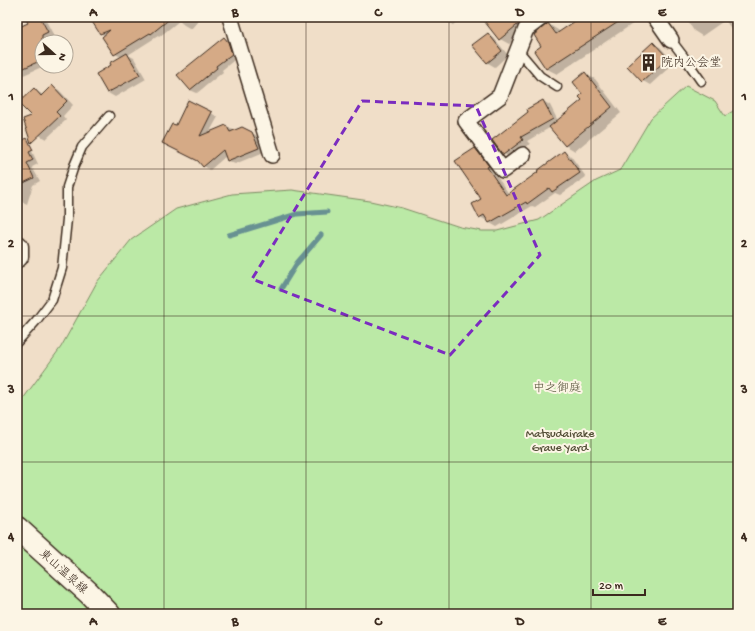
<svg xmlns="http://www.w3.org/2000/svg" width="755" height="631" viewBox="0 0 755 631" font-family="'Gochi Hand','Klee One',sans-serif">
<rect width="100%" height="100%" fill="#f0dec8"/>
<filter id="ink" filterUnits="userSpaceOnUse"><feTurbulence type="fractalNoise" baseFrequency=".025" numOctaves="2"/><feDisplacementMap in="SourceGraphic" scale="8" xChannelSelector="R" yChannelSelector="G"/><feConvolveMatrix kernelMatrix="1 2 1 2 8 2 1 2 1" color-interpolation-filters="sRGB"/></filter>
<g filter="url(#ink)">
<!-- green -->
<polygon fill="#bbe9a6" stroke="#7b8a62" points="686,86 715,101 725,116 738,108 738,614 17,614 17,407 61,347 97,282 131,240 176,209 232,194 292,190 370,201 402,208 460,227 482,231 497,231 539,220 596,181 620,170 651,118"/>
<!-- shadow -->
<g fill="#0003">
<polygon points="34,17 42,17 45,19 54,36 45,41 45,42 42,42 42,66 44,66 19,77 17,76 17,29 29,23"/>
<polygon points="90,17 197,17 200,19 191,29 184,25 179,21 159,37 158,36 128,55 134,58 146,79 115,97 108,93 98,74 113,66 121,57 115,54 105,36 101,33"/>
<polygon points="442,17 462,17 453,25 444,20"/>
<polygon points="482,17 544,17 530,27 509,44 500,39"/>
<polygon points="583,17 643,17 557,74 547,69 536,51 542,47 548,24 558,30 560,32"/>
<polygon points="685,17 738,17 738,38 725,20 702,36 694,31"/>
<polygon points="488,34 494,38 508,55 495,67 488,63 474,45"/>
<polygon points="224,38 230,42 238,57 222,70 223,72 197,93 190,90"/>
<polygon points="653,44 660,47 674,63 650,85 643,81 629,66"/>
<polygon points="585,74 595,79 621,113 575,151 565,145 551,127 527,141 530,144 511,158 504,154 543,101 550,105 558,121 583,101"/>
<polygon points="52,86 59,90 73,105 63,116 66,120 46,139 39,135 23,99 34,89 43,95"/>
<polygon points="211,113 218,117 209,133 226,126 233,130 234,132 252,133 259,137 264,152 235,164 228,161 226,156 210,170 204,166 199,161 176,126"/>
<polygon points="17,147 30,147 38,164 32,167 40,181 33,185 27,204 21,201 17,192"/>
<polygon points="475,149 481,153 495,170 493,171 509,194 564,152 571,156 586,177 560,195 555,193 535,207 532,206 497,227 490,223 488,220 487,221 480,217 483,199"/>
</g>
<g fill="none" stroke-linecap="round" stroke-linejoin="round">
<!-- stream -->
<g stroke="#679192" stroke-width="5">
<polyline points="229,235 297,214 327,212"/>
<polyline points="281,289 297,263 321,235"/>
</g>
</g>
<!-- building -->
<g fill="#d5aa86" stroke="#3b2a1e">
<polygon points="25,17 40,17 48,32 42,35 42,60 17,71 17,28 28,23"/>
<polygon points="89,17 172,17 151,34 150,33 114,55 102,37 110,30 100,34"/>
<polygon points="481,17 527,17 499,40"/>
<polygon points="581,17 626,17 546,69 534,51 541,46 534,35 548,23 556,34"/>
<polygon points="488,33 502,51 487,63 472,45"/>
<polygon points="224,37 228,42 232,54 216,66 217,68 190,90 177,75"/>
<polygon points="653,42 668,58 642,82 627,66"/>
<polygon points="127,53 140,75 107,93 96,74 111,65 110,63"/>
<polygon points="585,72 612,107 565,146 549,127 582,100 579,97 582,94 573,82"/>
<polygon points="52,85 67,101 56,112 60,116 31,143 23,119 31,116 18,103 34,88 41,96"/>
<polygon points="188,100 212,112 200,136 226,125 230,132 242,127 252,132 259,148 227,161 223,150 203,167 198,161 162,143 172,124 176,125"/>
<polygon points="543,100 553,119 521,137 523,140 503,155 492,140 528,112 527,109"/>
<polygon points="17,129 23,140 27,138 33,150 29,152 33,160 27,163 34,178 17,186"/>
<polygon points="475,148 489,166 487,167 506,195 538,172 537,171 564,151 580,173 552,192 549,188 527,204 526,202 489,223 484,215 479,218 472,204 481,199 455,161"/>
</g>
<g fill="none" stroke-linecap="round" stroke-linejoin="round">
<defs>
<g id="service">
<polyline points="671,40 687,61 701,81"/>
<polyline points="518,50 540,76 557,87"/>
<polyline points="17,342 36,321 52,300 62,268 67,219 67,187 74,166 82,147 109,116"/>
</g>
<g id="minor">
<polyline points="230,17 272,155"/>
<polyline points="655,17 671,40"/>
<polyline points="523,155 503,170 466,121 500,96 526,29 542,17"/>
</g>
<g id="secondary">
<polyline points="17,247 17,256"/>
<polyline points="17,528 89,593 109,614"/>
</g>
</defs>
<!-- service casing -->
<use href="#service" stroke="#3b2a1e" stroke-width="11"/>
<!-- minor casing -->
<use href="#minor" stroke="#3b2a1e" stroke-width="18"/>
<!-- secondary casing -->
<use href="#secondary" stroke="#3b2a1e" stroke-width="25"/>
<!-- service -->
<use href="#service" stroke="#fcf5e5" stroke-width="8"/>
<!-- minor -->
<use href="#minor" stroke="#fcf5e5" stroke-width="15"/>
<!-- secondary -->
<use href="#secondary" stroke="#fcf5e5" stroke-width="22"/>
</g>
</g>
<!-- marked area -->
<path fill="none" stroke="#7b2cbf" stroke-width="3" stroke-dasharray="8 5" stroke-linejoin="round" d="M 362,101 L 476,106 L 540,255 L 450,355 L 252,279 Z"/>
<!-- grid -->
<path fill="none" stroke="#3b2a1e" stroke-width="1" stroke-opacity="0.55" d="M 164,17 L 164,614M 306,17 L 306,614M 449,17 L 449,614M 591,17 L 591,614M 17,169 L 738,169M 17,316 L 738,316M 17,462 L 738,462"/>
<!-- icons -->
<defs>
<symbol id="building-bare" viewBox="-9 -9 18 18"><path d="M-4-6H4V6H1V3H-1V6H-4ZM-2.5-4.3h1.7v1.8h-1.7ZM.8-4.3h1.7v1.8H.8ZM-2.5-1h1.7V.8h-1.7ZM.8-1h1.7V.8H.8Z" fill="#3b2a1e" stroke="#fcf5e5" stroke-width="2.5" paint-order="stroke"/></symbol>
</defs>
<g fill-rule="evenodd">
<use href="#building-bare" x="636" y="50" width="25" height="25"/>
</g>
<g text-anchor="middle" stroke-width="4" stroke-linejoin="round" paint-order="stroke">
<!-- poi labels -->
<g font-size="12" fill="#3b2a1e" stroke="#fcf5e5" text-anchor="start">
<text x="661" y="66">院内公会堂</text>
</g>
<!-- park labels -->
<g font-size="12" fill="#555039" stroke="#fcf5e5">
<text x="557" y="391">中之御庭</text>
<text x="560" y="437">Matsudairake<tspan x="560" dy="14">Grave Yard</tspan></text>
</g>
<!-- street labels -->
<g font-size="12" fill="#3b2a1e" stroke="#fcf5e5">
<text transform="translate(64 571) rotate(42)" y="4">東山温泉線</text>
</g>
</g>
<!-- margin -->
<rect width="755" height="631" fill="none" stroke="#fcf5e5" stroke-width="44"/>
<!-- north arrow -->
<g transform="translate(54 54) rotate(111)"><circle r="19" fill="#fcf5e5" stroke="#afa495"/>
<path d="M0-3L7 15L0 10L-7 15Z" fill="#3b2a1e"/>
<text y="-6" font-size="11" font-weight="bold" text-anchor="middle" fill="#3b2a1e">N</text>
</g>
<!-- scale -->
<path d="M593 589v6h52v-6" fill="none" stroke="#3b2a1e" stroke-width="2"/>
<text x="599" y="589" font-size="12" fill="#3b2a1e" stroke="#fcf5e5" stroke-width="3" paint-order="stroke">20 m</text>
<rect x="22" y="22" width="711" height="587" fill="none" stroke="#3b2a1e" stroke-width="1.5"/>
<g font-size="13" text-anchor="middle" font-weight="bold" fill="#3b2a1e">
<text x="93" y="16">A</text>
<text x="235" y="16">B</text>
<text x="378" y="16">C</text>
<text x="520" y="16">D</text>
<text x="662" y="16">E</text>
<text x="11" y="100">1</text>
<text x="744" y="100">1</text>
<text x="11" y="247">2</text>
<text x="744" y="247">2</text>
<text x="11" y="393">3</text>
<text x="744" y="393">3</text>
<text x="11" y="540">4</text>
<text x="744" y="540">4</text>
<text x="93" y="625">A</text>
<text x="235" y="625">B</text>
<text x="378" y="625">C</text>
<text x="520" y="625">D</text>
<text x="662" y="625">E</text>
</g>
</svg>
